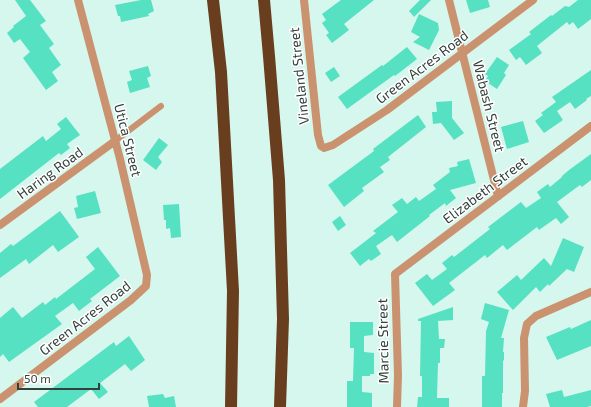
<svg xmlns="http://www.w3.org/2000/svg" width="591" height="407" viewBox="0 0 591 407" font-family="'Exo 2',sans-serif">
<rect width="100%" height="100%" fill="#d6f7ed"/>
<!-- building -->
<g fill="#56e1c3">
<polygon points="15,0 30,0 46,21 40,25 54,44 49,48 61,65 52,72 58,81 46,90 23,58 30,52 20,39 14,43 7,33 14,27 13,26 26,16"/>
<polygon points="141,0 151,0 154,11 148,14 149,16 121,22 120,16 118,16 115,5"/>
<polygon points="341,0 374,0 344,24 349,30 332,43 326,35 329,33 322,23 326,20 322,14"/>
<polygon points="420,0 431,0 414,17 409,11"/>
<polygon points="466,0 488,0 490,7 470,13"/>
<polygon points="578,0 591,0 591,19 578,29 573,22 569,25 567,22 537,46 542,53 526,65 520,57 516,60 509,50 531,34 529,32 551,15 552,16 565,6 569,7"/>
<polygon points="419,14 438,23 439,30 429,50 413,42 420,37 411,32"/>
<polygon points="407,47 417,59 395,76 394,75 347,109 338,97 382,65 383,66"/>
<polygon points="497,57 509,65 504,73 506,75 497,89 485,81 488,76 485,74"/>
<polygon points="148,66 151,76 147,78 150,87 130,93 127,82 132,80 129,71"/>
<polygon points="334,67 340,76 331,82 325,73"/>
<polygon points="591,70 591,96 586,99 587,100 575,109 570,102 557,111 563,120 544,133 535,121 543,115 541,113 556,102 552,97"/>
<polygon points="452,101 452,118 464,133 454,140 441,123 433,124 432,112 437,112 436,102"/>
<polygon points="418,115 426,127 388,157 390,160 380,167 384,172 362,188 364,191 344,207 328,185 374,151 373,149"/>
<polygon points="66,117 80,135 67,144 70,148 61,155 59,153 0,199 0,169 43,136 46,141 61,129 57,124"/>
<polygon points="523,121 529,142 507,149 501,127"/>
<polygon points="159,138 168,145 158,157 162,162 156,170 143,160"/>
<polygon points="591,154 591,180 582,187 580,185 557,202 569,217 561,224 556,218 539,230 537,227 507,250 503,245 487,258 485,255 449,283 455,290 433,306 415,283 427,274 432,280 447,269 442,263 452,255 454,257 490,229 488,227 521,202 526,208 541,198 537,192 548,184 550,187 562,177 562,176 569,170"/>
<polygon points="469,159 476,183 450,190 456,198 446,206 445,203 429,215 430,216 397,242 392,235 376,246 381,254 371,261 369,259 360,266 350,253 376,233 373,231 398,212 392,205 402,198 407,204 416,197 419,201 436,189 433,185 450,172 449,168 458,166 457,162"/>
<polygon points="95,191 101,213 77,219 74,208 78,207 76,196"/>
<polygon points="179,204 181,237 171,238 170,228 166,229 166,220 164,220 163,205"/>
<polygon points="60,211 79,237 58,252 53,245 29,264 26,259 0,278 0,253 11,244 13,246"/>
<polygon points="340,216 346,225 338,231 332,222"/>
<polygon points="563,238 584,247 574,272 567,269 549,286 548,284 540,292 536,287 513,310 497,292 517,275 521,280 544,258 551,266"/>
<polygon points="98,247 120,276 90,299 92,301 79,311 73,303 55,316 62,324 9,362 3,354 0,357 0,318 13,307 22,318 43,302 45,305 55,297 56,299 95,269 86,257"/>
<polygon points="485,303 509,310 501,338 504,338 503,352 504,352 504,361 503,360 503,393 502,393 502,407 482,407 482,376 485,376 486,331 489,322 481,319"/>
<polygon points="453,307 453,320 438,321 439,339 445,339 444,348 440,348 440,363 438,363 437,398 449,398 449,407 417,407 418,397 422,397 422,376 420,376 421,321 418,321 418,319"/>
<polygon points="591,320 591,346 557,360 546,337 570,327 571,329"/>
<polygon points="350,322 373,322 373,335 364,336 364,352 374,353 374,374 370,374 370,376 362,376 362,392 372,393 372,407 347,407 347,381 353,381 354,348 350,348"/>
<polygon points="129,336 145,360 131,371 125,364 100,383 108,392 99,399 91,389 67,407 38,407 34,402 114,342 116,346"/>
<polygon points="562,390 564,397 591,390 591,406 587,407 550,407 546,394"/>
<polygon points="163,394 165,398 174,396 176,407 149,407 147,396"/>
</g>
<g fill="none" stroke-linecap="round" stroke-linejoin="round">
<!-- lane -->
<polyline stroke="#ca926e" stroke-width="6" points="115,141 161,106"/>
<!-- street -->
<g stroke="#ca926e" stroke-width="8">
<polyline points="304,0 318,135 321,146 324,148 333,145 387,110 533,0"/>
<polyline points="449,0 498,196"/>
<polyline points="0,225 115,141"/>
<polyline points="0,399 131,300 146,286 147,275 120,159 78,0"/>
<polyline points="397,407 398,375 395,274 591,126"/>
<polyline points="523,407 525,391 524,338 527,324 536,316 591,292"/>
</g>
<!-- highway -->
<g stroke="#693e1f" stroke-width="12">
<polyline points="213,0 221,72 233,291 231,407"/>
<polyline points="264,0 269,56 279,180 283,319 280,407"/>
</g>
</g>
<g text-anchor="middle" stroke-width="3" stroke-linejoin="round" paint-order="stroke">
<!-- street labels -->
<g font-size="14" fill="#33403c" stroke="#fff">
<text transform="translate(422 67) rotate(-37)" y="5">Green Acres Road</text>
<text transform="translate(299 76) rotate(-96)" y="5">Vineland Street</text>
<text transform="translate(489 106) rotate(76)" y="5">Wabash Street</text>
<text transform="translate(128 140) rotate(76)" y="5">Utica Street</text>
<text transform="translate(50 173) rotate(-36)" y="5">Haring Road</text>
<text transform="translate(485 190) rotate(-37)" y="5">Elizabeth Street</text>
<text transform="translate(85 318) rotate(-38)" y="5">Green Acres Road</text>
<text transform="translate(383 341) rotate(-91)" y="5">Marcie Street</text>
</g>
</g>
<!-- scale -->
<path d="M18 383v6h81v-6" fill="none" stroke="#33403c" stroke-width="2"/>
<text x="24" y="383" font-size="12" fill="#33403c" stroke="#ffffff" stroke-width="3" paint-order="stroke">50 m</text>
</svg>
